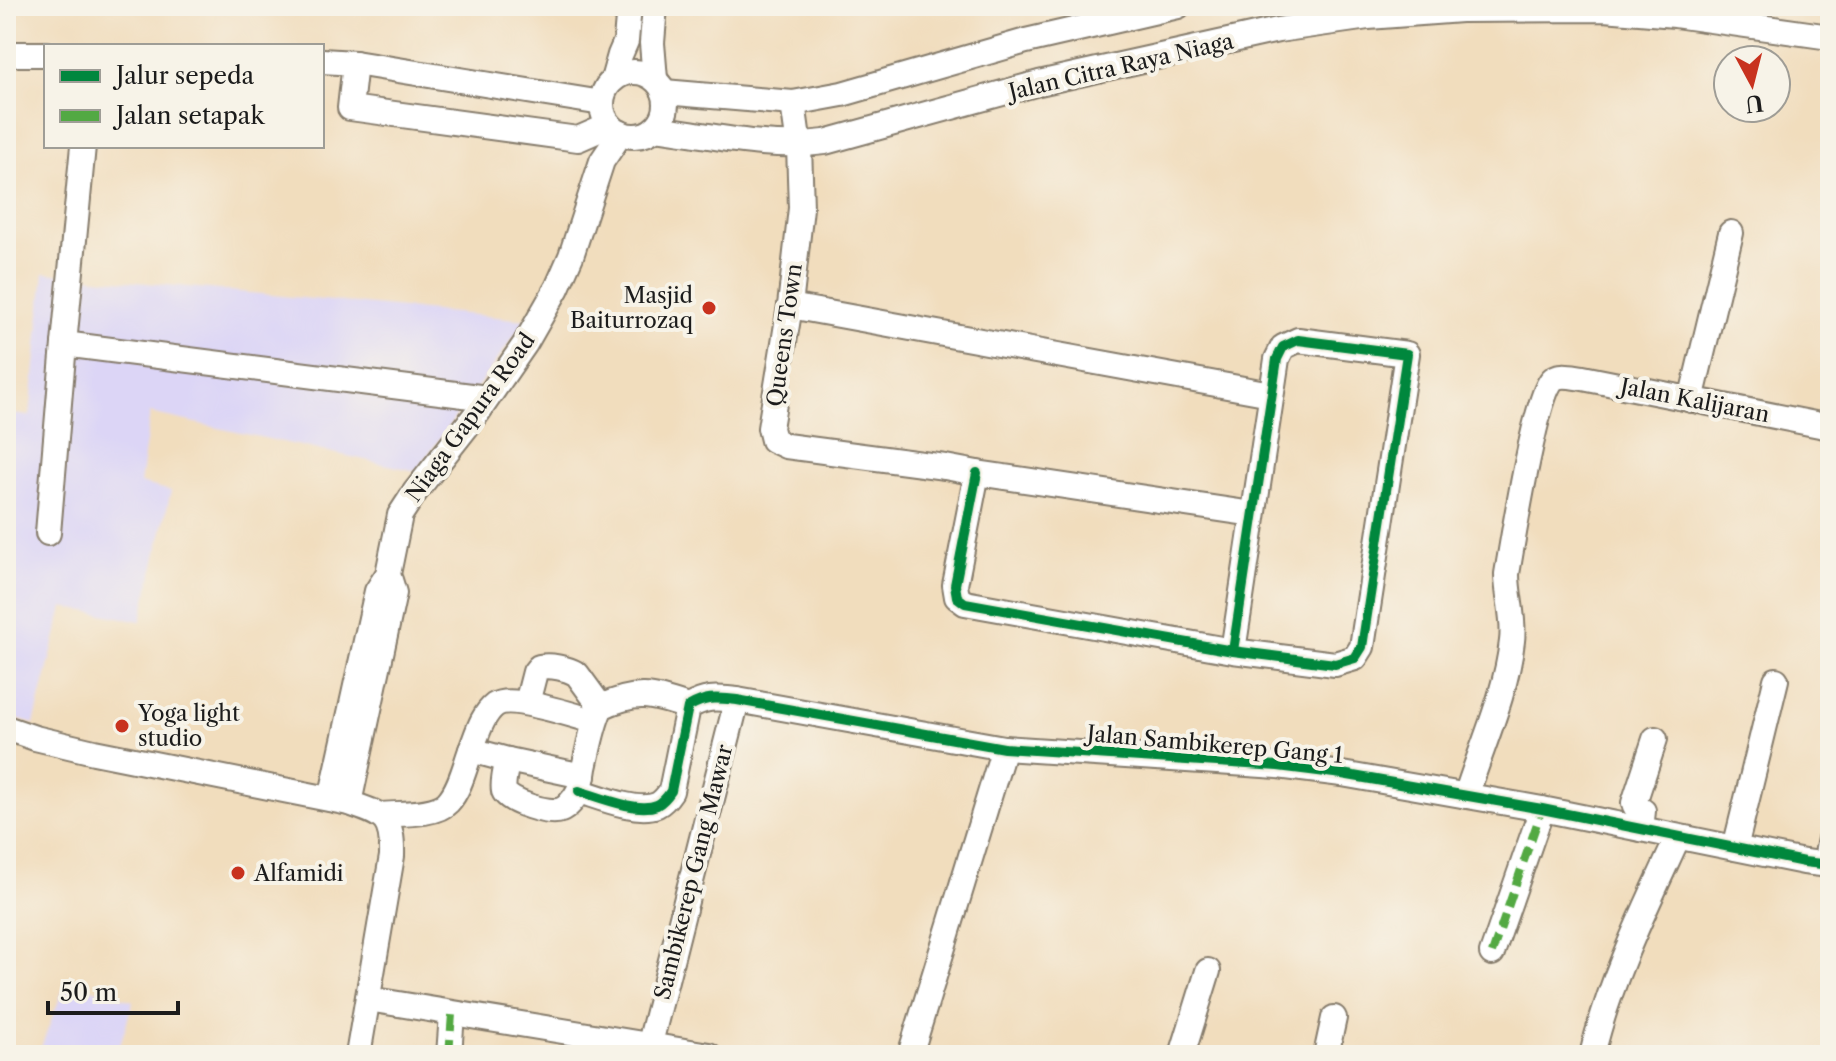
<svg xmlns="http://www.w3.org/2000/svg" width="1836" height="1061" viewBox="0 0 1836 1061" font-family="'Libre Caslon Text',serif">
<rect width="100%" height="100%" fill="#f7f3e8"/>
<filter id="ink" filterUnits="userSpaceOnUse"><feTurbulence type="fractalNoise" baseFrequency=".0125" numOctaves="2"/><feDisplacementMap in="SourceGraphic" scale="16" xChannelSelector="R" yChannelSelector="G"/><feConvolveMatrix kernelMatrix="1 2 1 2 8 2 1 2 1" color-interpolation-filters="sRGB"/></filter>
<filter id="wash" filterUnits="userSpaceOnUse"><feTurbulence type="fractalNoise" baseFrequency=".006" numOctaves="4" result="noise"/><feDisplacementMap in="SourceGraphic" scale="32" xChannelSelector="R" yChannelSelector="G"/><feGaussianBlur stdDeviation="1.8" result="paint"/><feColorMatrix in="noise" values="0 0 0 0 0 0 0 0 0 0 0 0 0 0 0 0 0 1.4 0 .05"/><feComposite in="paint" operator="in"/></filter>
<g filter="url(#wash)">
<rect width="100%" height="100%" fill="#f1ddbd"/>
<!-- built -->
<g fill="#dcd5f6">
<polygon points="44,273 526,320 416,471 150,413 140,483 171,491 141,621 63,607 34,724 6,716 6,413 30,416"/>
<polygon points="66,982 133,1001 117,1055 38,1055"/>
</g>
</g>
<g filter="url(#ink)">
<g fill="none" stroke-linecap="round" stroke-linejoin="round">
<defs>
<g id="minor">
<polyline points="6,54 46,54"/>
<polyline points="322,61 355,63 602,103"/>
<polyline points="355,63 350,108 578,139 610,125"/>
<circle cx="634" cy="104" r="32"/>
<polyline points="655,79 652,43 655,6"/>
<polyline points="613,80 620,55 626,41 629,6"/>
<polyline points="664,92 793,103 842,94 1026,41 1178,6"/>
<polyline points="793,103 799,146 801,208 790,306 770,428 773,440 786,446 945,467 977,473 1253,514"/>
<path d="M 655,128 C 712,135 768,150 825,142 L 1039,83 L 1278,30 L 1368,17 L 1461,10 L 1604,9 L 1675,15 L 1830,37"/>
<polyline points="790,306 1271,394"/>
<polyline points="64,344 487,398"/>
<polyline points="1691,400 1731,233"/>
<polyline points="977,473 955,585 957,597 965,603 1233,651 1335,664 1355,658 1362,647 1407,354 1298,340 1283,347 1277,359 1233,651"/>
<polyline points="48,533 64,344 83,146"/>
<path d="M 527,703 L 535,672 L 539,667 C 551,665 567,668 577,674 L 601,707"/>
<path d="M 6,728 L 35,738 L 94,752 L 349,803 C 383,815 393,816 392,856 L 358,1055"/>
<path d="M 471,750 C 477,735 482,715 495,705 C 510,694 575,716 594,721"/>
<polyline points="508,760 583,776"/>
<path d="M 579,791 C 599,797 637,813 657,805 C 663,802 667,797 671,791 L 688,707 C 707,696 716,698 737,700 L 1004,748 L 1278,766 L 1342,774 L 1542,809 L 1804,862 L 1830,865"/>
<path d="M 1466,796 C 1482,745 1506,695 1512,641 C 1515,619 1507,596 1507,574 C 1512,545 1536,392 1553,379 C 1561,373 1574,377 1583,378 L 1830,427"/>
<polyline points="331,799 377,591 388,574 400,515 415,492 478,412 525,344 557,288 571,256 602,161 621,133"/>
<polyline points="349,803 394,593 390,580"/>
<path d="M 380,815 C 398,813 435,816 448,802 C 460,789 465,766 471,750 L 508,760 C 506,768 502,782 504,791 C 508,802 550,815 561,810 C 567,808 575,798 578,792 C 582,785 583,775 584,768 C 589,747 592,726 601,707 C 638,690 651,695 688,707"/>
<polyline points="1641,829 1643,811 1635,806 1634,803 1655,739"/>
<polyline points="1735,848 1776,680"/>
<polyline points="1825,864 1830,839"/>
<polyline points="1492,953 1542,809"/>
<polyline points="368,999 709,1055"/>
<polyline points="449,1055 452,1014"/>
<polyline points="647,1055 737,700"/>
<polyline points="910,1055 1004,748"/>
<polyline points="1182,1055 1208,971"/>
<polyline points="1326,1055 1334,1018"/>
<path d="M 1592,1055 C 1610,979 1646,907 1678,837"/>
</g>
</defs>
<!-- minor casing -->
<use href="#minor" stroke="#867c6c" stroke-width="28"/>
<!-- minor -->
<use href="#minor" stroke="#fff" stroke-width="24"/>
<!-- quiet -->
<g stroke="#52a943" stroke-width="8" stroke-dasharray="16 8" stroke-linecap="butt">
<polyline points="1825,864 1830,839"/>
<polyline points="1492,953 1542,809"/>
<polyline points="449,1055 452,1014"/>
</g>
<defs>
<g id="cycleway">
<polyline points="977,473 955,585 957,597 965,603 1233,651 1335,664 1355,658 1362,647 1407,354 1298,340 1283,347 1277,359 1233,651"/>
<path d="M 579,791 C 599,797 637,813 657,805 C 663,802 667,797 671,791 L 688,707 C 707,696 716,698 737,700 L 1004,748 L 1278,766 L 1342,774 L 1542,809 L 1804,862 L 1830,865"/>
</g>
</defs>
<!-- cycleway casing -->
<use href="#cycleway" stroke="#f7f3e8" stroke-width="15"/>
<!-- cycleway -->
<use href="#cycleway" stroke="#00873e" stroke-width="10"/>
</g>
</g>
<!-- markers -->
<g fill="#c8321e" stroke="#f7f3e8" stroke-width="3">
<circle cx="709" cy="308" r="8"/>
<circle cx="122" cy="726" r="8"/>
<circle cx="238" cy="873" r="8"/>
</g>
<g text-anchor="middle" stroke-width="8" stroke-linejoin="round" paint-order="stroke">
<!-- street labels -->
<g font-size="22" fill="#1c1c1c" stroke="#f7f3e8">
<text transform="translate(1121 66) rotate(-13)" y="8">Jalan Citra Raya Niaga</text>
<text transform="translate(784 335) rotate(-82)" y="8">Queens Town</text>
<text transform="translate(1695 400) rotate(11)" y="8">Jalan Kalijaran</text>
<text transform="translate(470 417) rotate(-54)" y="8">Niaga Gapura Road</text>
<text transform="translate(1215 744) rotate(5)" y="8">Jalan Sambikerep Gang 1</text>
<text transform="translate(693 872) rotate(-76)" y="8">Sambikerep Gang Mawar</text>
</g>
<!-- poi labels -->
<g font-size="22" fill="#1c1c1c" stroke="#f7f3e8" text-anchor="start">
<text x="693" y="303" text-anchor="end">Masjid<tspan x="693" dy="25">Baiturrozaq</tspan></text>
<text x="138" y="721">Yoga light<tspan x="138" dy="25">studio</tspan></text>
<text x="254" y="881">Alfamidi</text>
</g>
</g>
<!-- margin -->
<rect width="1836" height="1061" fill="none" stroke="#f7f3e8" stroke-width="32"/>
<!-- legend -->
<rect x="44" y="44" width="280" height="104" fill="#f7f3e8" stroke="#9f9d96" stroke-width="2"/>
<rect x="60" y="70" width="40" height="12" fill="#00873e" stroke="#9f9d96" stroke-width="2"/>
<text x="116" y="84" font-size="24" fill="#1c1c1c">Jalur sepeda</text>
<rect x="60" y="110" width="40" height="12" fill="#52a943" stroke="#9f9d96" stroke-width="2"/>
<text x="116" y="124" font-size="24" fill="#1c1c1c">Jalan setapak</text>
<!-- north arrow -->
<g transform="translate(1752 84) rotate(173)"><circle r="38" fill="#f7f3e8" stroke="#9f9d96" stroke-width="2"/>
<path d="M0-6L14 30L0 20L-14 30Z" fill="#c8321e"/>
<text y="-12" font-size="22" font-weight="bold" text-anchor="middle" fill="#1c1c1c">U</text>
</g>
<!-- scale -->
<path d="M48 1001v12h130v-12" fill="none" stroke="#1c1c1c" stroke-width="4"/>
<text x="60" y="1001" font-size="24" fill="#1c1c1c" stroke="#f7f3e8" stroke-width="6" paint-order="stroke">50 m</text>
</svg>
